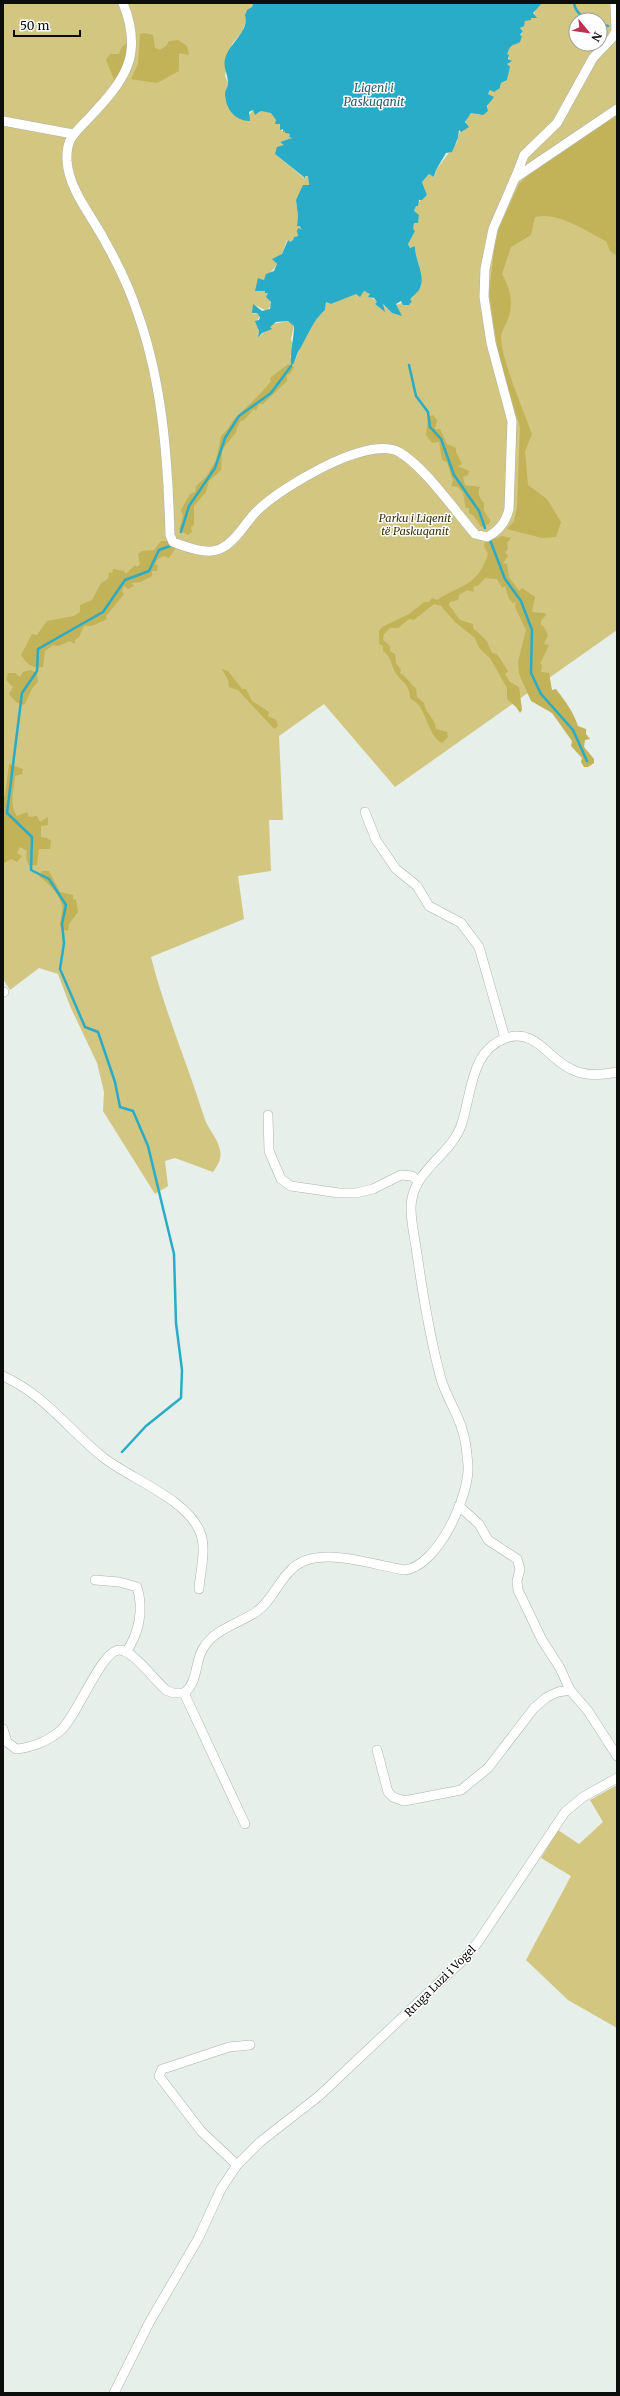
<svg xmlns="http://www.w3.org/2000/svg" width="620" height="2396" viewBox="0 0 620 2396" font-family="Merriweather,serif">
<rect width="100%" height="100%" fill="#e7efea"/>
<!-- green -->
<g fill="#d2c680" fill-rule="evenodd">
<path d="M 3,3 L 253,3 L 242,32 L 232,44 L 225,76 L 228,83 L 225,95 L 226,102 L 248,116 L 253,110 L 257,114 L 261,111 L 271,112 L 280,124 L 280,129 L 283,129 L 281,131 L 285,131 L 286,133 L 290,134 L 289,137 L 293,138 L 280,142 L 285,145 L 279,148 L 275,154 L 304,178 L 305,176 L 308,176 L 309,185 L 296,200 L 298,216 L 297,226 L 300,226 L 301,230 L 299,229 L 298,236 L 294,237 L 293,240 L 290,242 L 287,240 L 282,254 L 274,260 L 277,265 L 264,280 L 258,278 L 268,293 L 271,305 L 267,311 L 257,306 L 253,314 L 257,313 L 260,316 L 257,321 L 259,331 L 258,338 L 272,324 L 288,321 L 294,325 L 291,339 L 294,348 L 290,357 L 295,362 C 299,347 313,320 325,310 L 326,302 L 331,304 L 353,294 L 362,294 L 364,291 L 371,294 L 369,296 L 378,302 L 375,304 L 384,311 L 382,304 L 392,313 L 401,315 L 396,305 L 410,300 L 419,289 L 419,265 L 415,254 L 415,246 L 410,248 L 408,244 L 414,223 L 419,218 L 414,211 C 417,203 419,201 427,195 L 422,182 L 429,174 L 435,177 L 436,170 L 457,142 L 460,130 L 466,124 L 466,118 L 472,112 L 477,112 L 478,115 L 487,110 L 489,102 L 493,98 L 488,94 L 490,90 L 500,88 L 501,83 L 507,80 L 508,70 L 510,69 L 507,64 L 510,61 L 507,53 L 511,44 L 518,43 L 523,30 L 520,28 L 525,21 L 534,16 L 535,9 L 542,3 L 617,3 L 617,630 L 395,787 L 324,704 L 279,736 L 283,820 L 269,820 L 271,871 L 238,876 L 244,919 L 151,957 C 165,1012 188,1065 205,1120 C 209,1130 218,1139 220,1150 C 222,1159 218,1165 213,1172 L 175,1158 L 165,1161 L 168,1186 L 155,1194 L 103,1111 L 104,1092 L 97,1063 L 70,1006 L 58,974 L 39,968 L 10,990 L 3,979 ZM 576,20 L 600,20 L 600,44 L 576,44 Z"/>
<polygon points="617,1785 617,2028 568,2000 526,1960 571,1876 541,1858 558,1830 579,1844 603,1822 590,1800"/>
</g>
<!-- forest -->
<g fill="#c2b258">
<polygon points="144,33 153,35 155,48 160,50 166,46 169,41 178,40 187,46 189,55 179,53 179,71 157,83 131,79 138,64 140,34"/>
<polygon points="130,40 129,53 115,82 106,60 110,54 119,54 122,47"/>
<path d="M 617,115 L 617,256 L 610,251 L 606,241 C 586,231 558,211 535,217 L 531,235 L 511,247 L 502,274 C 510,288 514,303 508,319 C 506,324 502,330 501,336 C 500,356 524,412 532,434 L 525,451 L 528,485 L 547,499 L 561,522 L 556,537 L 542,538 L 507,529 L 514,521 L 517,507 L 520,427 L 499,359 L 489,293 L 494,250 L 499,228 L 519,184 L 526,177 Z"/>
<path d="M 288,364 L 294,367 L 290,374 L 287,375 L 287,381 L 263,404 L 259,404 L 256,411 L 254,409 L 243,421 L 241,420 L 236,430 L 237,431 L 222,450 L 221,470 L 209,481 L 206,492 L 194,506 L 194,525 L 191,527 L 192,532 L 188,535 L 179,530 L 183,516 L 181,510 L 190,494 L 195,492 L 196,486 L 206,477 L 216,460 L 221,436 C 229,430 231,421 239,414 C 250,404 261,394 271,381 L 270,378 Z"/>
<path d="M 433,415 L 437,420 L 435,429 L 440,429 L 447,444 L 456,448 L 456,452 L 462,464 L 458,466 L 469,471 L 468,475 L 463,477 L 465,485 L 480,487 C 477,493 479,498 484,503 L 484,511 L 490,520 L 489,524 L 481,527 L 474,516 L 469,513 L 469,508 L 466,508 L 463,493 L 458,487 L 451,486 L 453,481 L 447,462 L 442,460 L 439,442 L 432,443 L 426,435 L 428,417 Z"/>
<path d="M 502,536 L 511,538 L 507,543 L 508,549 L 505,552 L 508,556 L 503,563 L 507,564 L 509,577 L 519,591 L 522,588 L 535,597 L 532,612 L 545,613 L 546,615 L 541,621 L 541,625 L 544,627 L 548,635 L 544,644 L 549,645 L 540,664 L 542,665 L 541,672 L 549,673 L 552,690 L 556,689 C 565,701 573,711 578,726 L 586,729 L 586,734 L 590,739 L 585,740 L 584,747 L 594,759 L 594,763 L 588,767 L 584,767 L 581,762 L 582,758 L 571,746 L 572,741 L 552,713 L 531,701 L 519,674 L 518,662 L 526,630 L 515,607 L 516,602 L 513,603 L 509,599 L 505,586 L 502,588 L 497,579 L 485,578 L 479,585 L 473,587 L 474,592 L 467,590 L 459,595 L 458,600 L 450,602 L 449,605 L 460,620 L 473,624 L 473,628 L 487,641 L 492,653 L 497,654 L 508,671 L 505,674 L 510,682 L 519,687 L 522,710 L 520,713 L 516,707 L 507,699 L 507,688 L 490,658 L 479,648 L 475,638 L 455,622 L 441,606 L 434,604 L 414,620 L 409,619 L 398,628 L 390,628 L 384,634 L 383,640 L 390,646 L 390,651 L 395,654 L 396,663 L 401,670 L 400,673 C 408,677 409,684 416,688 L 417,697 L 424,703 C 425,713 436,719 436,729 L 447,732 L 448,737 L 442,743 C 431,739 425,712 418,704 C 416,702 412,700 410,698 C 410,683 400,682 394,670 C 391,663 390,655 383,651 L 383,646 L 379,644 L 379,631 L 382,627 L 409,614 L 424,602 L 429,602 L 432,598 L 437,600 C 463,583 477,587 488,554 L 484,546 L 485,542 Z"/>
<path d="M 168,538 L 177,546 L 169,558 L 163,556 L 158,559 L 155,564 L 158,566 L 157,571 L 152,571 L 152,576 L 141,582 L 131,583 L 134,586 L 128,589 L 124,586 L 122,591 L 124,594 L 106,616 L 107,619 L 92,626 L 84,626 L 79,637 L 75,640 L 75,644 L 70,641 L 58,646 L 53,645 L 45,651 L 43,667 C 32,669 27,664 21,655 L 32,634 L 37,635 L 47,621 L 74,616 L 80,612 L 80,605 L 92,600 L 101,583 L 108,579 L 109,572 L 112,573 L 113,569 L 124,571 L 126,574 L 135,565 L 137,567 L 140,564 L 138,554 L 142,551 L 154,550 L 161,541 L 167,541 Z"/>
<polygon points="222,669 228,671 242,689 246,689 252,701 269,712 268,716 276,720 278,726 274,729 238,690 229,687 228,680"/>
<path d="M 31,670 L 37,674 L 38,682 C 29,690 30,696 24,705 L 16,702 L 9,694 L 13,687 L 6,680 L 8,673 L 15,673 L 20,677 L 23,672 Z"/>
<path d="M 9,764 L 23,769 L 22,774 L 15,776 C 14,791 9,803 17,816 L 27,812 L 29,817 L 37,816 L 40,822 L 48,817 L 48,825 L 41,826 L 41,837 L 47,838 L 51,841 L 50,849 L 39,849 L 37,865 L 29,866 L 26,858 L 27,851 L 20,847 L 17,853 L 22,856 L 17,862 L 11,859 L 3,864 L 3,796 L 5,796 Z"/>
<path d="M 42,871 L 49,871 L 60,892 L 73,895 L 73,899 L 76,900 L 78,912 L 69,924 L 68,931 L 61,929 C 59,922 61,920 62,913 C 65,898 50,885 39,876 Z"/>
</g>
<!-- water -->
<path fill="#28acc7" d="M 253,3 L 542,3 L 533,13 L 537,18 L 531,18 L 531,20 L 525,21 L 524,26 L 520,28 L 523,31 L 520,35 L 522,36 L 520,42 C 513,46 511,43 507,54 L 509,55 L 508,59 L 512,61 L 507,64 L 510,67 L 507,80 L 501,83 L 500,88 L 494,92 L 490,90 L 488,94 L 494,97 L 487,106 L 488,111 L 483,115 L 471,113 L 465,122 L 469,127 L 461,132 L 459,130 L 458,138 L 452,152 L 446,153 L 436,170 L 434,177 L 429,174 L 422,182 L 427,195 L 422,200 L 419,200 L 418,206 L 416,206 L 414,211 L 419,215 L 418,223 L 414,223 L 413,229 L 415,231 L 408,244 L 410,248 L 415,246 C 414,259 427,276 419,290 C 417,293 412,296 410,300 L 412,301 L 409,305 L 403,305 L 401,301 L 396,304 L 402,316 L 392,313 L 383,304 L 385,312 L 375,304 L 377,302 L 374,298 L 368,297 L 370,294 L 364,291 L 360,297 L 356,294 L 331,304 L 326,302 L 325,310 C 312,321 307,338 298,352 C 295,358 296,362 291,366 C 290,351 294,339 294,326 L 288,321 L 276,322 L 270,327 L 272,329 L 262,333 L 258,338 L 259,331 L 255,321 L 259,320 L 260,317 L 257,313 L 252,313 L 253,304 L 262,311 L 270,309 L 271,302 L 266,297 L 268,293 L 265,293 L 265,291 L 255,291 L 258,278 L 264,280 L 266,274 L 274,271 L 277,264 L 272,259 L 282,254 L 288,240 L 290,242 L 293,240 L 294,237 L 298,236 L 297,230 L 299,228 L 301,230 L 300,226 L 297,226 L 298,216 L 296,200 L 303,185 L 309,185 L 308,176 L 305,176 L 305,178 L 275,154 L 277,147 L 284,145 L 280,142 L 292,138 L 289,137 L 290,134 L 285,133 L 285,131 L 283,132 L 283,129 L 280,130 L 280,124 L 275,124 L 276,120 L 271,113 L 261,111 L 255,115 L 253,110 L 249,112 L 250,121 C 235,121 226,109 225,95 C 225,90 228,87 228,83 C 228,74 223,68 225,59 C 229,43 250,31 245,15 L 247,10 L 252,7 Z"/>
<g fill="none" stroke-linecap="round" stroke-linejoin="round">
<!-- stream -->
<g stroke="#28acc7" stroke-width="2.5">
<path d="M 574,3 C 576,13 581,16 591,20"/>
<polyline points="600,24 608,26"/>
<polyline points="409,365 416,396 428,412 430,427 441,439 454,475 479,511 485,528"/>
<polyline points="181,532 189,506 215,468 225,438 239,416 271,393 291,366"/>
<polyline points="490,540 505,579 521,601 532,630 531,673 541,694 573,730 587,761"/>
<polyline points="122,1452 146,1426 181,1398 182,1370 176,1323 174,1254 148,1146 133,1111 120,1107 115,1082 98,1032 85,1027 60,969 64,943 62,924 66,905 49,879 31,870 32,837 7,813 22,693 37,671 38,649 103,612 125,580 149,571 159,550 173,545"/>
</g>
<defs>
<g id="minor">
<path d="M 123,3 C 144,55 125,80 89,118 C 74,134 66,138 67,161 C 69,191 93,217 106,243 C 119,266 131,292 139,317 C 163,386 168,463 170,535 L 173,542 C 186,547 207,555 220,549 C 237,541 245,522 258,510 C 282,487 367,435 399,452 C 424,466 455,511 475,534 L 487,537 C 499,531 506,522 509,509 L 512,421 L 491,343 L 484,297 L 485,269 L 493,229 L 515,178 L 617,109"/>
<polyline points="3,121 73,134"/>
<polyline points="516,176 524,155 557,123 593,58 612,38 616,31 615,3"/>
<polyline points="365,812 376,840 396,869 417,886 429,906 461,923 479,947 505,1038"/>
<polyline points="3,992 4,992"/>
<polyline points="268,1115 269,1151 281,1179 291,1186 339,1193 356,1193 373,1189 401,1175 412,1176 418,1181"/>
<path d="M 3,1376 C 48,1397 67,1429 104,1458 C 131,1479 187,1499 200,1532 C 207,1548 200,1572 199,1589"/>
<polyline points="459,1506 479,1524 488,1540 517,1559 520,1569 517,1581 518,1590 542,1640 560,1668 570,1690 588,1711 617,1756"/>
<path d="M 95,1580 L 119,1582 L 137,1587 C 144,1609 139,1634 126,1652"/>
<polyline points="184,1693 245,1824"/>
<path d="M 3,1729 L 7,1742 L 16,1749 C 31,1748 48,1741 60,1731 C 77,1717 102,1648 120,1650 C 135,1652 154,1680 166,1690 L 173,1693 L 184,1693 C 199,1682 194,1661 204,1647 C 215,1629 240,1623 256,1612 C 271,1602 278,1582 291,1570 C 316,1543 374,1566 405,1570 C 438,1566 470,1495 468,1465 C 467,1453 466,1440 462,1429 C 457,1412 446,1396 441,1379 C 430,1338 423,1296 417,1254 C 415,1239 411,1223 411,1208 C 411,1170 452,1156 462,1123 C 472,1091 471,1050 506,1038 C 536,1028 548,1059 571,1069 C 584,1076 603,1075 617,1072"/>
<polyline points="377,1750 388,1792 393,1797 404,1801 461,1790 488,1768 534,1708 547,1697 558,1692 570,1690"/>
<polyline points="237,2165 201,2131 159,2076 162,2069 166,2068 229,2047 250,2045"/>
<polyline points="114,2393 149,2323 198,2239 221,2189 237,2165 260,2142 319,2096 463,1960 478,1942 565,1812 583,1797 617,1778"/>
</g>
</defs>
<!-- minor casing -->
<use href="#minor" stroke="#abb3ad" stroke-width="10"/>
<!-- minor -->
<use href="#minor" stroke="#fff" stroke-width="9"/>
</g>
<g text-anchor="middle" stroke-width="3" stroke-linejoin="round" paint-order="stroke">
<!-- park labels -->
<g font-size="11" font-style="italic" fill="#39320a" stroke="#fff">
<text x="415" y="522">Parku i Liqenit<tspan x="415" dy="13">të Paskuqanit</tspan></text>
</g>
<!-- street labels -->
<g font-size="11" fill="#0c0e0d" stroke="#fff">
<text transform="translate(440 1981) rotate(-45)" y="4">Rruga Luzi i Vogel</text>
</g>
<!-- water labels -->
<g font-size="12" font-style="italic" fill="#295c67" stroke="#fff">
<text x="374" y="92">Liqeni i<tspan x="374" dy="14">Paskuqanit</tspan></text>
</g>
</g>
<!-- border -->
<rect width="620" height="2396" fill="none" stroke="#0c0e0d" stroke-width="8"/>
<!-- north arrow -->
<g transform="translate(588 32) rotate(119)"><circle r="19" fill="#ffffff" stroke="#9e9f9e"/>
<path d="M0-3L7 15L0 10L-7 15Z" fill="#c13151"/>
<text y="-6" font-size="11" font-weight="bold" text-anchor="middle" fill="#0c0e0d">N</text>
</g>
<!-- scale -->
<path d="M14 30v6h66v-6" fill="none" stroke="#0c0e0d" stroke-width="2"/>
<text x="20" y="30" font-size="12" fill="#0c0e0d" stroke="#ffffff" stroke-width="3" paint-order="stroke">50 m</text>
</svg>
